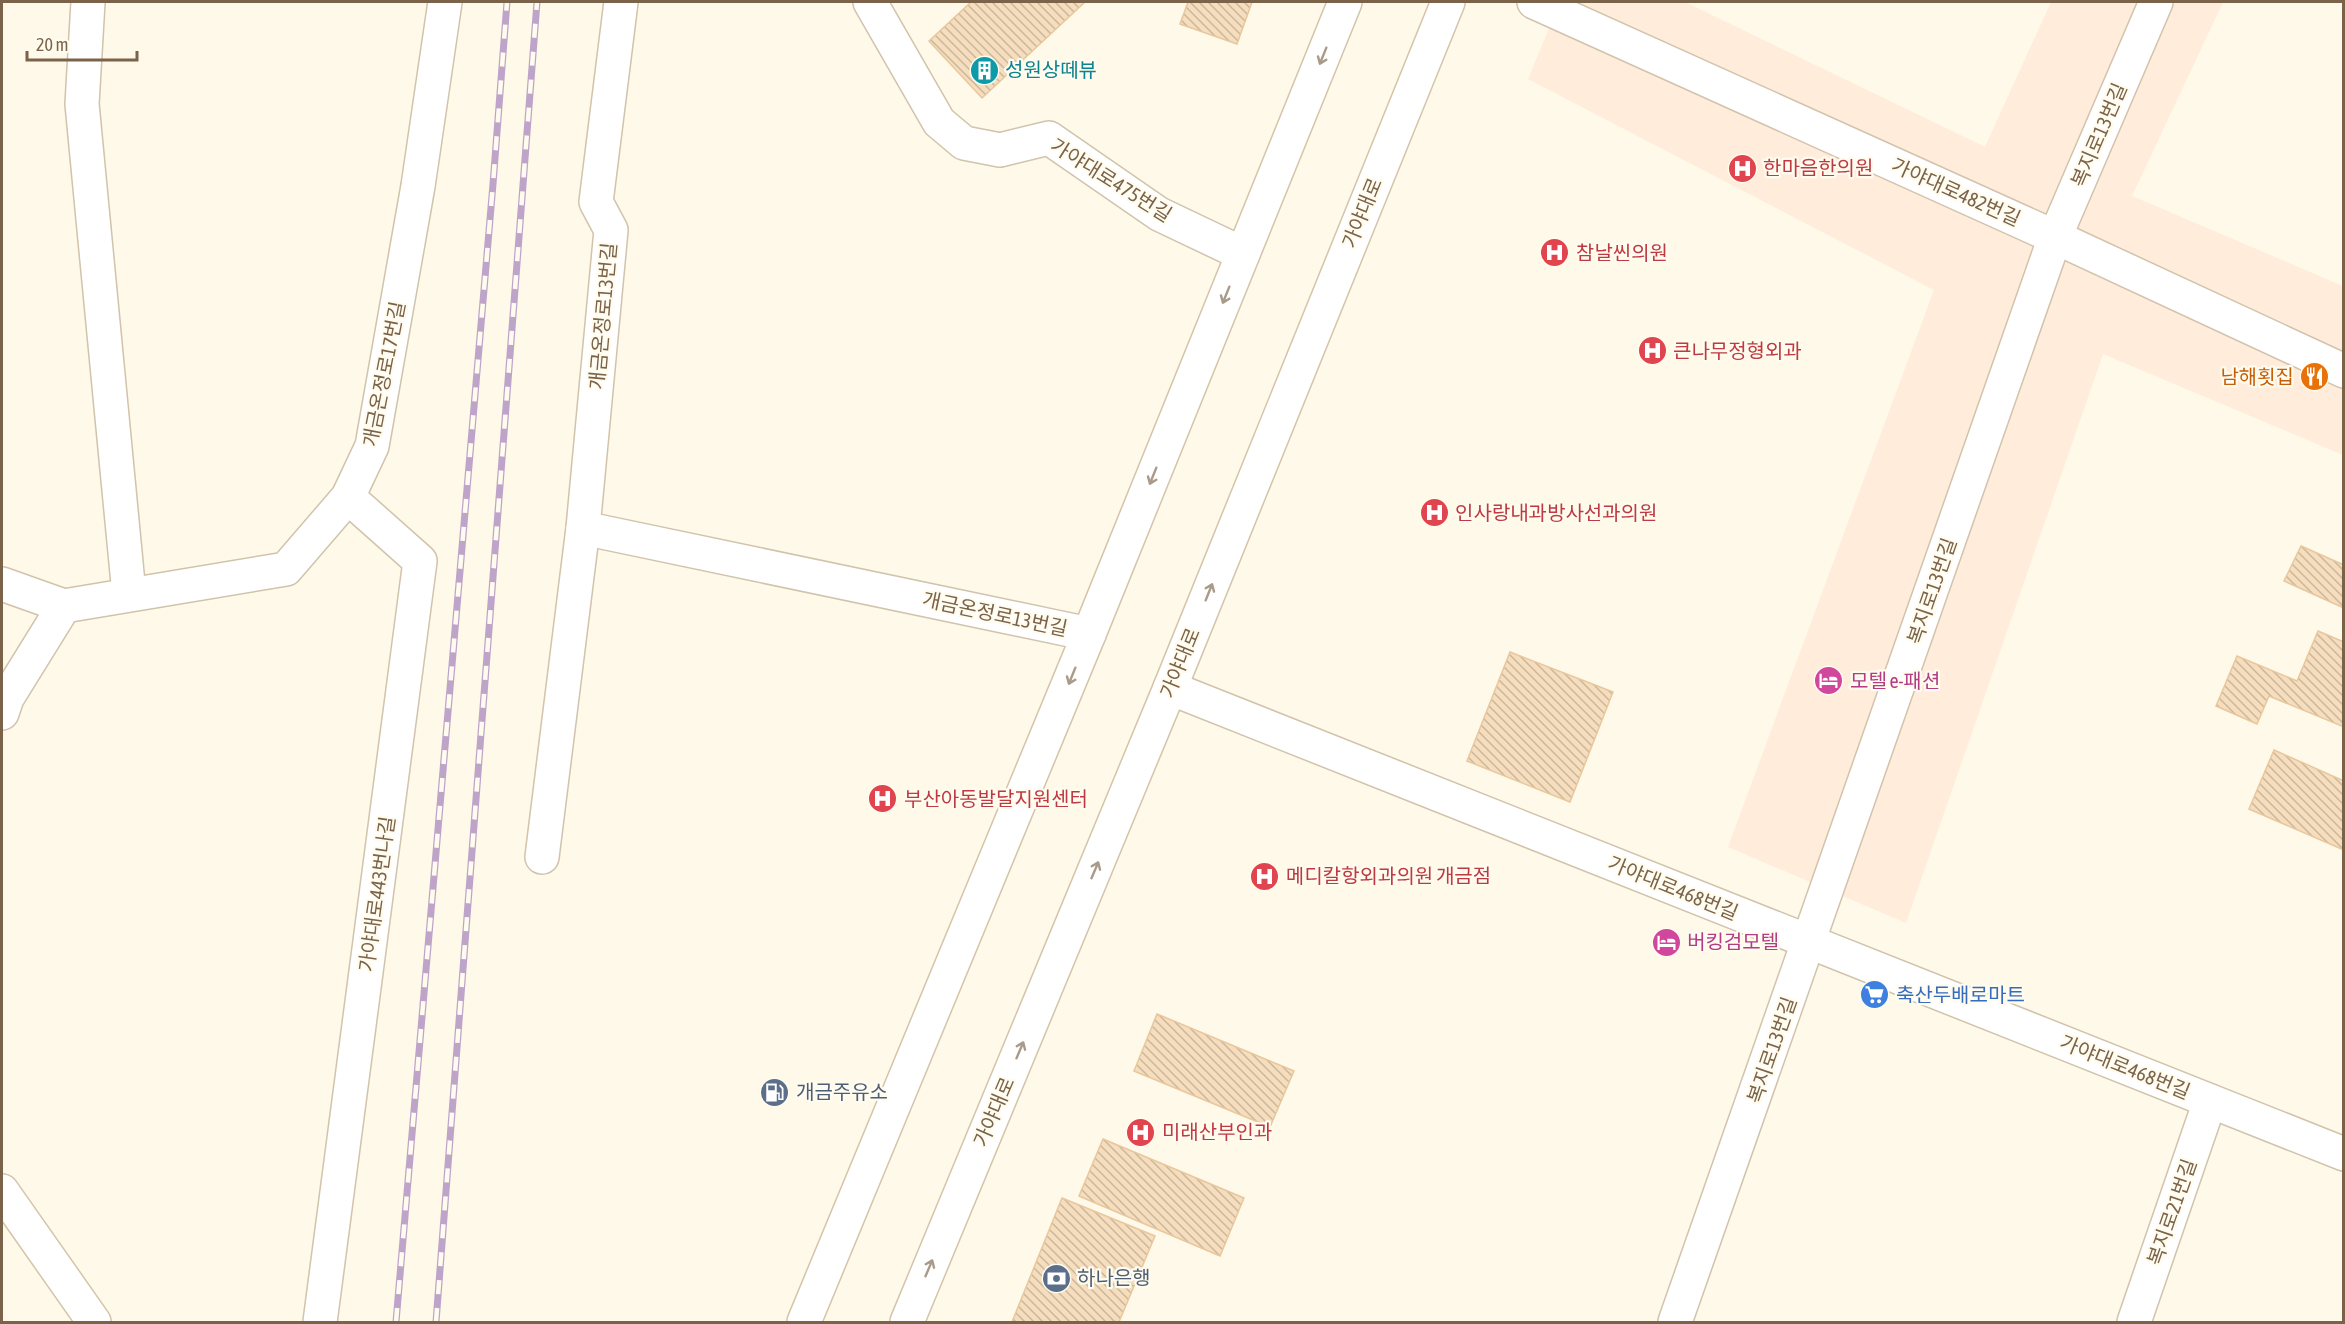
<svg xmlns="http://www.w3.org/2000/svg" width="2345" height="1324" viewBox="0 0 2345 1324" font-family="'Asap Condensed','Noto Sans KR',sans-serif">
<defs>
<pattern id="building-back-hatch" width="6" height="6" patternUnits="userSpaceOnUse" patternTransform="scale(1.5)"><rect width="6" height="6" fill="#f5ddbd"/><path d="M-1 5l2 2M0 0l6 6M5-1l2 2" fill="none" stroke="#cbb79c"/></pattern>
</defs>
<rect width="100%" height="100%" fill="#fef9e8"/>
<!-- commercial -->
<polygon fill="#ffecdb" points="1560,2 1685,2 1985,147 2051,2 2223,2 2132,196 2343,286 2343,455 2103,354 1906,923 1728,847 1934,290 1528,79"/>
<!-- building -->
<g fill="url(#building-back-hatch)" stroke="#e9c79c" stroke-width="1.5">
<polygon points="971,2 1085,2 982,98 929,41"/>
<polygon points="1188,2 1252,2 1237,44 1180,24"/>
<polygon points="2301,546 2344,565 2344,608 2284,581"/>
<polygon points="2318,631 2344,642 2344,727 2269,696 2257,724 2216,706 2237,656 2297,681"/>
<polygon points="1510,652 1613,692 1570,802 1467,761"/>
<polygon points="2274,750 2344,781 2344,850 2249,809"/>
<polygon points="1157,1014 1294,1071 1270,1127 1134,1071"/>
<polygon points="1103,1139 1244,1198 1220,1256 1079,1196"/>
<polygon points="1062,1198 1155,1236 1119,1322 1012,1322"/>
</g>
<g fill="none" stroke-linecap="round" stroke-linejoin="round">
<defs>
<g id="minor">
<polyline points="88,2 82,104 129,594"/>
<polyline points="870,2 939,122 964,143 1000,150 1049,138 1159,214 1243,254"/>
<polyline points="1534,2 2055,237 2344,371"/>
<polyline points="583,528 1089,634"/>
<polyline points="2,584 64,606"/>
<polyline points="1170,688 2344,1154"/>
<polyline points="2,713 7,698 64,606 286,569 348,497 372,446 418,186 445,2"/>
<polyline points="542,857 583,528 611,230 596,202 621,2"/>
<polyline points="320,1322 420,561 348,497"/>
<polyline points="1675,1322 2055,237 2156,2"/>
<polyline points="2134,1322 2210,1101"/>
</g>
<g id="secondary">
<polyline points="2,1191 94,1322"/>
<polyline points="804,1322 1089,634 1345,2"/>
<polyline points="907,1322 1170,688 1448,2"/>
</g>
</defs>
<!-- minor casing -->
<use href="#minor" stroke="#d1c3ac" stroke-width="36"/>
<!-- secondary casing -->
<use href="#secondary" stroke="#d4c4a9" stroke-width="36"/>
<!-- minor -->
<use href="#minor" stroke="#fff" stroke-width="33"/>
<!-- secondary -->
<use href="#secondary" stroke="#fff" stroke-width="33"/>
<defs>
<g id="rail">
<polyline points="396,1322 493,184 507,2"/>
<polyline points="436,1322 537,2"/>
</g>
</defs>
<!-- rail casing -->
<use href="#rail" stroke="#bfa4ca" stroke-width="7"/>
<!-- rail -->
<use href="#rail" stroke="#fffcef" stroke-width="4.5" stroke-dasharray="14" stroke-linecap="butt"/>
</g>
<!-- one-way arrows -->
<defs><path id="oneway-shaft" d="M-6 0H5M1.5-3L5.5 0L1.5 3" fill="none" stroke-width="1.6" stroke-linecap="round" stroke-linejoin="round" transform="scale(1.5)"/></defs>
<g stroke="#a99a89">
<use href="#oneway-shaft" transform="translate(1323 56) rotate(112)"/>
<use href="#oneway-shaft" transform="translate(1226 295) rotate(112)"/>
<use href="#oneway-shaft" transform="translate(1153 476) rotate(112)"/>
<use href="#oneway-shaft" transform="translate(1209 592) rotate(-68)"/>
<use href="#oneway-shaft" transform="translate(1072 676) rotate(112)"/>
<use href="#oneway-shaft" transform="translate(1095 870) rotate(-67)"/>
<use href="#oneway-shaft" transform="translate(1020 1050) rotate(-67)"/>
<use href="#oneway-shaft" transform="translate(929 1268) rotate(-67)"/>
</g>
<!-- icons -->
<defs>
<symbol id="building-disc" viewBox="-11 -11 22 22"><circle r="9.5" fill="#0f9aa8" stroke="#fffcef"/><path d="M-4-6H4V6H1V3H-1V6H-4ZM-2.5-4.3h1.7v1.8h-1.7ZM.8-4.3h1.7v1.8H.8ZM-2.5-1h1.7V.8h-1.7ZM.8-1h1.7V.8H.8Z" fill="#fff"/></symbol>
<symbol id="hospital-disc" viewBox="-11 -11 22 22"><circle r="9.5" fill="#e0444e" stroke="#fffcef"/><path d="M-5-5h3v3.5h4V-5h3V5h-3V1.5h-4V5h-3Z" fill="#fff"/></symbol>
<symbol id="restaurant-disc" viewBox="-11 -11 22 22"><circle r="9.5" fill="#e8710a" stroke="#fffcef"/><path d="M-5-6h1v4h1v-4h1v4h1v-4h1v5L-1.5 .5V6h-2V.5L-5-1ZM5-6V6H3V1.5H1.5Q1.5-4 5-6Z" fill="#fff"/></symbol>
<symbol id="hotel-disc" viewBox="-11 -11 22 22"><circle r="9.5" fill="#d1479c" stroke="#fffcef"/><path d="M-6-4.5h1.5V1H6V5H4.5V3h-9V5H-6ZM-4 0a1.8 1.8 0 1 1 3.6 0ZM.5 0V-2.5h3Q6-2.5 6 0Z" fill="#fff"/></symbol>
<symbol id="supermarket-disc" viewBox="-11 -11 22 22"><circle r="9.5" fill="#3f7fe0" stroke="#fffcef"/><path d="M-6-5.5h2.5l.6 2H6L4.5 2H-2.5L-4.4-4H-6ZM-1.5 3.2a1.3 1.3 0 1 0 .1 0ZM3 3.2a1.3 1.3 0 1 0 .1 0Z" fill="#fff"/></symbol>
<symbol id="fuel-disc" viewBox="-11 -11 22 22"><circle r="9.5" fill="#5c6f8a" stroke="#fffcef"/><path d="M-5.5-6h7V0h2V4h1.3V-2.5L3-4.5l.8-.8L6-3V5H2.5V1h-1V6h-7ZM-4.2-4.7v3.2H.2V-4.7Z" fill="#fff"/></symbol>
<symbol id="bank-disc" viewBox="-11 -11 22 22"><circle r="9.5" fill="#5c6f8a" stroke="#fffcef"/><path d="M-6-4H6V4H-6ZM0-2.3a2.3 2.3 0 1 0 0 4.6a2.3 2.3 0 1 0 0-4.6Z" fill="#fff"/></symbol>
</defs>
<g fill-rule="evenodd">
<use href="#building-disc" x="968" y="54" width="33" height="33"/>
<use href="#hospital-disc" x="1726" y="152" width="33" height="33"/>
<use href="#hospital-disc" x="1538" y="236" width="33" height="33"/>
<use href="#hospital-disc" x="1636" y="334" width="33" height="33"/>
<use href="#restaurant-disc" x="2298" y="360" width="33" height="33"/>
<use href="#hospital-disc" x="1418" y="496" width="33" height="33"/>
<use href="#hotel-disc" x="1812" y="664" width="33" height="33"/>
<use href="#hospital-disc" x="866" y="782" width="33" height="33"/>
<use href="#hospital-disc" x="1248" y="860" width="33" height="33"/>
<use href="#hotel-disc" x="1650" y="926" width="33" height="33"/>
<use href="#supermarket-disc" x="1858" y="978" width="33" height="33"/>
<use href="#fuel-disc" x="758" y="1076" width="33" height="33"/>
<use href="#hospital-disc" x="1124" y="1116" width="33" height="33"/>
<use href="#bank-disc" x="1040" y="1262" width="33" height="33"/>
</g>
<g text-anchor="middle" stroke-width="4.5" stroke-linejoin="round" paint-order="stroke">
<!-- culture labels -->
<g font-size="20" fill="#0d838f" stroke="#fffcef" text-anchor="start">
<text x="1005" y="77">성원상떼뷰</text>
</g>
<!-- street labels -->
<g font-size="20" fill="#7a6349" stroke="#fffcef">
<text transform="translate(2099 135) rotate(-67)" y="7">복지로13번길</text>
<text transform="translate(1111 180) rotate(32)" y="7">가야대로475번길</text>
<text transform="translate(1956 192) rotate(24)" y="7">가야대로482번길</text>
<text transform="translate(1362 213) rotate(-68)" y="7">가야대로</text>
<text transform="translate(603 316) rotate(-85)" y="7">개금온정로13번길</text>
<text transform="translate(384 374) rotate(-79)" y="7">개금온정로17번길</text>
<text transform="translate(1932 591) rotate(-71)" y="7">복지로13번길</text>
<text transform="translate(995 614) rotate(12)" y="7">개금온정로13번길</text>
<text transform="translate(1180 663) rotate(-68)" y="7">가야대로</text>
<text transform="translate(1673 888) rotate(22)" y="7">가야대로468번길</text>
<text transform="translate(377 894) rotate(-82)" y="7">가야대로443번나길</text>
<text transform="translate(1772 1050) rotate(-71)" y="7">복지로13번길</text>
<text transform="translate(2125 1067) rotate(22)" y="7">가야대로468번길</text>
<text transform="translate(994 1112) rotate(-67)" y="7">가야대로</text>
<text transform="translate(2172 1212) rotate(-71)" y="7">복지로21번길</text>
</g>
<!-- health labels -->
<g font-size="20" fill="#be3a42" stroke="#fffcef" text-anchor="start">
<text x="1763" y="175">한마음한의원</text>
<text x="1576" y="260">참날씬의원</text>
<text x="1673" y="358">큰나무정형외과</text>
<text x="1455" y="520">인사랑내과방사선과의원</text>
<text x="904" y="806">부산아동발달지원센터</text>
<text x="1286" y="883">메디칼항외과의원 개금점</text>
<text x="1162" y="1139">미래산부인과</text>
</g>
<!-- food labels -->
<g font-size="20" fill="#c56008" stroke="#fffcef" text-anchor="end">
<text x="2294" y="384">남해횟집</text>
</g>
<!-- hotel labels -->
<g font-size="20" fill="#b23c85" stroke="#fffcef" text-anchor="start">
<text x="1850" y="688">모텔 e-패션</text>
<text x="1687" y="949">버킹검모텔</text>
</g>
<!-- shop labels -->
<g font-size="20" fill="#366cbe" stroke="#fffcef" text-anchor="start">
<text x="1896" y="1002">축산두배로마트</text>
</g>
<!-- service labels -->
<g font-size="20" fill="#4e5e75" stroke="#fffcef" text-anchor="start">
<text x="796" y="1099">개금주유소</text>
<text x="1077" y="1285">하나은행</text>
</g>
</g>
<!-- border -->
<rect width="2345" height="1324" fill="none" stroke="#7a6349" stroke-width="6"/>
<!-- scale -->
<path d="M27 51v9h110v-9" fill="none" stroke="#7a6349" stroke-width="3"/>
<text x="36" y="51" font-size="18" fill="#7a6349" stroke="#fffcef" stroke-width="4.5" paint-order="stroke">20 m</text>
</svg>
